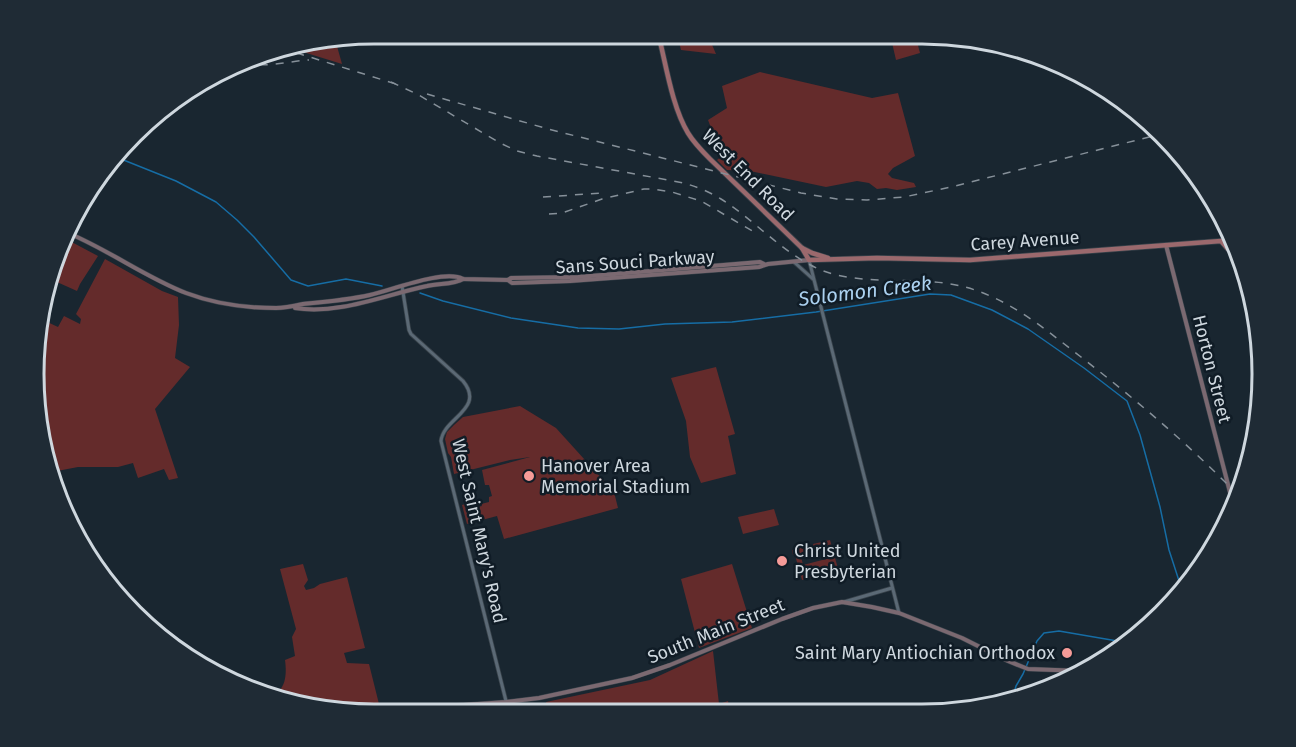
<svg xmlns="http://www.w3.org/2000/svg" width="1296" height="747" viewBox="0 0 1296 747" font-family="'Fira Sans',sans-serif">
<rect width="100%" height="100%" fill="#192630"/>
<!-- green -->
<g fill="#642b2b">
<polygon points="677,33 707,33 716,54 681,50"/>
<polygon points="890,34 915,34 920,53 896,60"/>
<polygon points="335,39 342,64 287,47"/>
<polygon points="760,72 872,98 898,93 915,156 893,168 888,174 892,178 914,183 916,187 897,190 886,188 877,189 869,183 857,181 826,187 750,171 727,170 717,160 722,156 708,120 727,108 722,86"/>
<polygon points="66,239 98,256 80,284 77,291 48,278"/>
<polygon points="105,259 162,291 178,297 179,325 175,358 190,367 155,409 178,478 169,480 164,469 138,478 133,463 118,467 78,467 52,472 34,395 41,319 58,327 64,316 80,324 81,319 76,314"/>
<polygon points="716,367 735,434 728,436 736,474 701,483 690,457 686,421 671,378"/>
<polygon points="520,406 556,428 614,492 618,508 504,539 497,516 467,524 462,505 469,503 470,509 482,506 481,504 489,502 489,497 492,496 489,485 485,485 482,470 530,457 510,460 454,474 451,457 448,453 445,439 447,432 454,425 463,417"/>
<polygon points="774,509 779,525 743,534 738,517"/>
<polygon points="830,540 839,572 829,575 828,573 802,580 795,555 793,555 792,550 811,545 813,552 801,556 803,565 830,558 827,549 815,551 813,544"/>
<path d="M 303,564 L 308,580 L 304,586 L 306,590 L 314,588 L 320,584 L 347,577 L 365,648 L 344,653 L 347,663 L 369,664 L 380,708 L 337,710 L 270,697 C 286,691 287,675 285,660 L 295,656 L 292,637 L 296,629 L 280,569 Z"/>
<polygon points="732,564 752,628 699,648 681,579"/>
<polygon points="713,651 719,704 728,701 730,712 549,713 546,702 650,680"/>
</g>
<g fill="none" stroke-linecap="round" stroke-linejoin="round">
<!-- stream -->
<g stroke="#166da5" stroke-width="1.5">
<polyline points="116,157 176,181 216,202 237,220 254,237 291,280 308,286 346,279 382,286"/>
<polyline points="420,293 443,301 511,318 578,328 619,329 665,324 732,322 816,312 930,294 951,295 992,310 1028,329 1084,368 1127,401 1140,435 1160,507 1169,550 1182,590"/>
<polyline points="1012,700 1016,686 1023,674 1037,641 1044,633 1059,631 1129,643"/>
</g>
<defs>
<g id="tertiary">
<polyline points="809,260 899,613"/>
<polyline points="794,262 813,279"/>
<path d="M 402,286 L 409,330 L 411,334 L 463,381 C 486,409 443,418 441,441 L 509,713"/>
<polyline points="844,602 892,588"/>
</g>
<g id="secondary">
<path d="M 68,233 C 109,250 145,277 186,293 C 215,304 245,308 276,308 C 285,308 294,306 303,304 C 325,302 348,300 370,295 C 392,290 444,269 463,279 L 508,280 L 511,278 L 578,277 L 760,262 L 764,264"/>
<polyline points="1166,245 1232,500"/>
<polyline points="508,280 512,283 570,281 759,267 768,264 809,260"/>
<path d="M 295,308 C 339,315 384,295 427,286 C 439,283 453,285 463,279"/>
<polyline points="350,713 506,702 539,698 632,678 670,665 782,619 813,608 842,602 872,607 899,613 962,638 1008,661 1028,669 1082,671"/>
</g>
<g id="primary">
<path d="M 658,33 C 666,64 672,107 688,133 C 694,143 702,151 710,159 L 802,248 L 809,260 L 877,258 L 970,260 L 1221,241 L 1228,249 L 1237,256"/>
<polyline points="802,248 812,253 828,258"/>
</g>
</defs>
<!-- tertiary casing -->
<use href="#tertiary" stroke="#39434b" stroke-width="4.5"/>
<!-- secondary casing -->
<use href="#secondary" stroke="#39434b" stroke-width="5"/>
<!-- primary casing -->
<use href="#primary" stroke="#39434b" stroke-width="6"/>
<!-- tertiary -->
<use href="#tertiary" stroke="#5b6975" stroke-width="3"/>
<!-- secondary -->
<use href="#secondary" stroke="#7b6971" stroke-width="4"/>
<!-- primary -->
<use href="#primary" stroke="#9b696d" stroke-width="4.5"/>
<!-- rail -->
<g stroke="#869099" stroke-width="1.5" stroke-dasharray="8 8" stroke-linecap="butt">
<polyline points="281,48 399,85"/>
<path d="M 244,62 C 265,69 288,61 309,60"/>
<path d="M 391,82 L 417,94 L 500,143 L 517,151 L 537,156 L 684,183 C 697,187 710,192 721,199 C 756,221 783,254 821,270 C 864,287 920,275 965,287 C 1010,299 1046,330 1081,357 C 1135,399 1187,443 1235,492"/>
<polyline points="427,94 548,129 801,193 837,199 867,200 904,197 951,187 1157,135"/>
<polyline points="543,197 603,193"/>
<polyline points="549,214 562,213 602,199 644,189 652,189 672,192 701,201 756,233"/>
</g>
</g>
<!-- markers -->
<g fill="#f59b98" stroke="#101c26" stroke-width="2">
<circle cx="529" cy="476" r="6"/>
<circle cx="782" cy="561" r="6"/>
<circle cx="1067" cy="653" r="6"/>
</g>
<g text-anchor="middle" stroke-width="5" stroke-linejoin="round" paint-order="stroke">
<!-- street labels -->
<g font-size="18" fill="#ced7de" stroke="#101c26">
<text transform="translate(748 175) rotate(45)" y="6">West End Road</text>
<text transform="translate(1025 241) rotate(-4)" y="6">Carey Avenue</text>
<text transform="translate(635 262) rotate(-4)" y="6">Sans Souci Parkway</text>
<text transform="translate(1212 369) rotate(76)" y="6">Horton Street</text>
<text transform="translate(479 531) rotate(77)" y="6">West Saint Mary's Road</text>
<text transform="translate(716 631) rotate(-22)" y="6">South Main Street</text>
</g>
<!-- poi labels -->
<g font-size="18" fill="#ced7de" stroke="#101c26" text-anchor="start">
<text x="541" y="472">Hanover Area<tspan x="541" dy="21">Memorial Stadium</tspan></text>
<text x="794" y="557">Christ United<tspan x="794" dy="21">Presbyterian</tspan></text>
<text x="1055" y="659" text-anchor="end">Saint Mary Antiochian Orthodox</text>
</g>
<!-- water labels -->
<g font-size="20" font-style="italic" fill="#abd1f0" stroke="#101c26">
<text transform="translate(865 291) rotate(-7)" y="7">Solomon Creek</text>
</g>
</g>
<!-- crop -->
<path d="M0 0H1296V747H0ZM374 44H922A330 330 0 0 1 1252 374V374A330 330 0 0 1 922 704H374A330 330 0 0 1 44 374V374A330 330 0 0 1 374 44Z" fill="#1f2b35" fill-rule="evenodd"/>
<path fill="none" stroke="#ced7de" stroke-width="3" d="M374 44H922A330 330 0 0 1 1252 374V374A330 330 0 0 1 922 704H374A330 330 0 0 1 44 374V374A330 330 0 0 1 374 44Z"/>
</svg>
